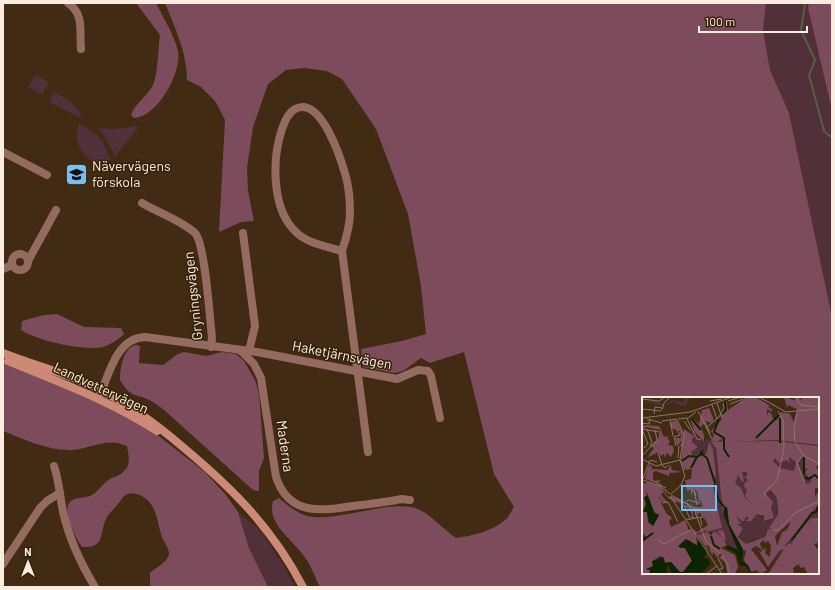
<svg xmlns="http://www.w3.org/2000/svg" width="835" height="590" viewBox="0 0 835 590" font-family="Barlow,sans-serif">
<rect width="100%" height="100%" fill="#412b13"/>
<!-- green -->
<g fill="#51303a">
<polygon points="766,3 809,3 808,8 832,110 832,317 789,114 770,70 763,30"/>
<polygon points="35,75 49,82 42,95 28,87"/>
<polygon points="54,92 70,101 81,113 79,117 49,102"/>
<path d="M 79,124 C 98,134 103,138 110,159 L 105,170 L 101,169 C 85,155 71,147 79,124 Z"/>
<polygon points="139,126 115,157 107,140 98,128 113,129"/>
<polygon points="238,512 261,531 282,563 295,587 268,587 249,548"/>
</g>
<!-- forest -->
<g fill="#7d4c5c" fill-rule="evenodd">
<path d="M 136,3 L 156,3 C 163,17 175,37 178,51 C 182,72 158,117 134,118 L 131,115 C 135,103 147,97 153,85 C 158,74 158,49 160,35 Z"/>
<path d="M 165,3 L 766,3 L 763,30 L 770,70 L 789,113 L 832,317 L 832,587 L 320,587 C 315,577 311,565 304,556 C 293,540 266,523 273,501 L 279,498 C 287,505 297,513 307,516 C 339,523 393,497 420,510 C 432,516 444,530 456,538 C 471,536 493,531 505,520 C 509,517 511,511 514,507 L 494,474 L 464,352 L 430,363 L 421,358 L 403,371 L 394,373 L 363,367 L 361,349 L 402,341 L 426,334 L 421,286 L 408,214 L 376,129 L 342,79 L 327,71 L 304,68 L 286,70 L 268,84 L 253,127 L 247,168 L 248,191 L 254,221 L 241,222 L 219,232 L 225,120 L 215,101 L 201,87 L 187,80 C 187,53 175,28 165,3 ZM 643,398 L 818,398 L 818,573 L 643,573 Z"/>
<polygon points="809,3 832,3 832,110 808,8"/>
<path d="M 57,314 L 84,327 L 121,328 L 124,334 C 119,339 110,345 103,347 C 83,351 38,341 21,330 L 22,321 L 44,315 Z"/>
<path d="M 136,345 L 140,346 L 139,363 L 163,365 L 178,354 L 184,352 L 206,356 L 222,352 L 236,354 L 244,361 L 255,380 L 259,393 L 264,458 L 259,471 L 259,491 L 253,490 L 163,409 C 158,406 154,402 149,400 C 133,392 132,399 120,380 C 120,368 123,348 136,345 Z"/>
<path d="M 3,362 L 78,392 L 147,427 L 205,472 L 226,495 L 238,512 L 249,548 L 268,587 L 150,587 L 150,573 C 155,568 168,562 169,554 C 169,548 164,542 162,537 C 156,520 158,504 140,495 C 137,494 132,492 128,494 C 122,496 122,500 118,504 C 113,510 108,514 105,521 C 100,536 104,548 82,547 C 76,538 60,510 71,501 C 76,497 86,498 92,495 C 99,491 103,483 110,479 C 113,477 116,477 119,475 C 132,468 129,458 127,446 C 106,436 89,450 69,450 C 46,450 23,439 3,431 Z"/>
</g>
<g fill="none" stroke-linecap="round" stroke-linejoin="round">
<!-- stream -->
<polyline stroke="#536143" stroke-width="2" points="805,3 801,30 815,60 809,75 824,131 832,138"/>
<!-- street -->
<g stroke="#956a5f" stroke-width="8">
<path d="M 68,3 C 85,15 79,31 81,49"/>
<polyline points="3,152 47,175"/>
<path d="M 142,203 C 159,213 180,220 195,233 C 205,243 210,320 212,338 L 211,347"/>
<polyline points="243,233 255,326 249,351"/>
<path d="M 342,251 C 328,247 307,243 297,233 C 271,210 272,159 282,129 C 284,123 288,113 295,109 C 321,95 341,159 346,177 C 349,188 350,201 350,213 C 350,226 346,239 342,251 L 368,452"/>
<circle cx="20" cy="262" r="8"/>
<polyline points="28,261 56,210"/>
<polyline points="3,269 12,265"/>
<path d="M 240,350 L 254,364 L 261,378 L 276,477 C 289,516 321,511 353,506 C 370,504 386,502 402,499 L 410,500"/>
<path d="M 98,399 C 109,377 115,338 145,337 L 257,352 L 397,379 L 418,370 L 428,371 L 431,376 L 440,418"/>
<path d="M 54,466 C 59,481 60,496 63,512 C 69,538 81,564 95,587"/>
<polyline points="3,564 40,508 47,501 60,493"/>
</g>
<!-- secondary -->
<g stroke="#cd8978" stroke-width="8">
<path d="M 3,353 C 31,364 61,372 88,384 C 124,400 155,423 184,448 C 233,489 273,529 303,587"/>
<path d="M 8,361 C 59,382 111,401 157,431"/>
</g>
</g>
<!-- icons -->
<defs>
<symbol id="school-square" viewBox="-11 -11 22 22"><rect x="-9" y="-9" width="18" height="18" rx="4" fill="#73c0f6" stroke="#362208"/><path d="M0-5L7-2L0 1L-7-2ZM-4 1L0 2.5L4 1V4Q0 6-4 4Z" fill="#111"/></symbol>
</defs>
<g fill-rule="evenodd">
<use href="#school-square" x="64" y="162" width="25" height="25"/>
</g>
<g text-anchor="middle" stroke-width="3" stroke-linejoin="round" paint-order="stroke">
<!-- poi labels -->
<g font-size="14" fill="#faecde" stroke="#362208" text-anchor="start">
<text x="92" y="171">Nävervägens<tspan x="92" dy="16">förskola</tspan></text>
</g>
<!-- street labels -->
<g font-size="14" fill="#faecde" stroke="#362208">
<text transform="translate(193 296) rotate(-96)" y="5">Gryningsvägen</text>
<text transform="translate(342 355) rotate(11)" y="5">Haketjärnsvägen</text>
<text transform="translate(101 388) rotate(25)" y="5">Landvettervägen</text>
<text transform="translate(285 446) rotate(82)" y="5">Maderna</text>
</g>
</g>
<!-- overview -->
<g transform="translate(642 397)">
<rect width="177" height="177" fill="#412b13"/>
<path d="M 44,0 L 48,0 L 43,10 L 31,5 L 22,9 L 0,4 L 16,4 L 23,8 L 30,3 L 41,5 ZM 112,0 L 106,22 L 81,45 L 134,43 L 177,49 L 134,44 L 76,46 L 70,45 L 74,51 L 82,119 L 96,153 L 82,145 L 80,133 L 75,134 L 80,140 L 68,134 L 0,157 L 62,133 L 64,135 L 80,131 L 71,90 L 74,77 L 71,52 L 66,45 L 64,57 L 51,59 L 49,55 L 56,49 L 51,47 L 49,35 L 52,34 L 56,41 L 61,43 L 56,43 L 62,45 L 65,42 L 75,45 L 79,43 L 108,14 ZM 147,60 L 154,65 L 152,74 L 138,71 L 131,64 L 133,61 L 141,65 L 145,63 L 148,67 ZM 159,60 L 163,61 L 163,71 L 166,71 L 163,75 L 165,80 L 170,80 L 169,85 L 166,87 L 163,86 L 156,66 ZM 104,74 L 105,78 L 102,78 L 107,85 L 104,84 L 102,87 L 103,91 L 105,91 L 103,100 L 113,108 L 103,101 L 99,91 L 92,85 L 96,78 L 101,86 L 100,75 ZM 128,93 L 128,96 L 135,101 L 136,112 L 130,133 L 124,133 L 123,140 L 111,142 L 106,147 L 103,146 L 96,139 L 100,131 L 95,127 L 98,127 L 94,119 L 102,125 L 105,118 L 108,121 L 103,123 L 109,124 L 115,117 L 126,124 L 132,121 L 129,110 L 131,105 L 124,97 ZM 177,107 L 177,121 L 168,122 L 150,144 L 150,147 L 147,147 L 129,166 L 137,153 L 140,154 Z" fill="#51303a"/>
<path d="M 105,0 L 114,0 L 128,9 L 126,10 L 130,12 L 130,15 L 125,12 L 125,16 L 126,19 L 126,15 L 129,16 L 132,24 L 136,22 L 139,15 L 148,17 L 152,25 L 155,12 L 146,8 L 145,11 L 142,0 L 152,3 L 157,0 L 158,3 L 162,0 L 177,0 L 177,48 L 134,43 L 80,45 L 81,41 L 75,45 L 69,44 L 72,38 L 69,34 L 80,22 L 79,18 L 84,11 L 83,5 L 85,5 L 86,13 ZM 67,11 L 72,23 L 69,26 L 64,24 L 59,30 L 62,38 L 62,45 L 52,34 L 49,23 L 52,22 L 57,27 L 60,13 ZM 34,23 L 41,36 L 40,50 L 38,49 L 40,44 L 39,44 L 36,49 L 35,48 L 33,41 L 39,41 L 38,34 L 31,32 L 28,29 L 29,25 ZM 0,28 L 17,29 L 22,40 L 28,38 L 25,40 L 28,45 L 26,48 L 31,49 L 32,54 L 29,60 L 25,56 L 23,61 L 22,57 L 19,59 L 16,55 L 5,61 L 12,51 L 7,49 L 16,42 L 18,33 L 5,30 L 0,32 ZM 42,32 L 53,40 L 50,41 L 50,45 L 56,50 L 49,55 L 51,59 L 64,57 L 67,45 L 71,52 L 74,77 L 71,90 L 80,131 L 64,135 L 63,133 L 54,137 L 55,148 L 46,143 L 44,146 L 44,142 L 37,148 L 38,151 L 43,151 L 50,163 L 41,175 L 37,175 L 29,165 L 23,166 L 22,161 L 18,159 L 10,165 L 11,169 L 4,172 L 8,173 L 9,176 L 0,177 L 0,146 L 5,140 L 0,136 L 0,83 L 3,87 L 5,85 L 18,89 L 26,100 L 29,99 L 45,106 L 50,110 L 52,122 L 49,121 L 50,117 L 46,110 L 43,111 L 45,107 L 33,105 L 26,101 L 21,95 L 19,98 L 26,106 L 22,105 L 16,99 L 24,116 L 30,121 L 27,124 L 29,130 L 43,123 L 47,134 L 50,133 L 53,136 L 51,132 L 55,135 L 66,128 L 62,121 L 59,121 L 59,116 L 56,117 L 56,120 L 51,110 L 61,110 L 59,104 L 55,104 L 57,103 L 55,94 L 52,92 L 49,99 L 49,93 L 45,94 L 43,83 L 49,82 L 50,72 L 42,73 L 39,66 ZM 4,94 L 12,115 L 17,118 L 11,129 L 6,125 L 5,115 L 1,115 L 4,107 L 2,101 L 5,99 ZM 134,44 L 177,49 L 177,67 L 174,70 L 177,75 L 177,90 L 173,92 L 173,100 L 177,93 L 177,107 L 142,150 L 148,146 L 150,147 L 151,141 L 169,121 L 176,121 L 177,146 L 172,147 L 175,152 L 177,150 L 177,177 L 166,177 L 162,170 L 158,171 L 157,167 L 151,171 L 152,177 L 126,177 L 142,152 L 137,154 L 126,170 L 117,154 L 120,155 L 119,152 L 114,149 L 109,152 L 125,173 L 119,177 L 114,173 L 109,175 L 102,163 L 104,154 L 100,152 L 87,127 L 85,110 L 82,111 L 81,116 L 74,51 L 69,45 ZM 161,59 L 163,71 L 166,72 L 163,75 L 166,80 L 170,80 L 169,85 L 166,87 L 163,86 L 156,66 ZM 147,60 L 154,65 L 152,74 L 138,71 L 131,64 L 133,61 L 137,66 L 145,63 L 148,67 ZM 100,75 L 105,75 L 105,79 L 102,79 L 106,83 L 102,87 L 103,92 L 105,91 L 103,100 L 112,108 L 103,101 L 99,91 L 93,86 L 96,78 L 100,85 L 102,84 ZM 128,93 L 135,101 L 136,112 L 136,117 L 127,131 L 130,133 L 126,132 L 123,140 L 104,147 L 96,140 L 101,131 L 95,127 L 99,127 L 94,119 L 101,125 L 105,119 L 107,121 L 103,124 L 109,124 L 115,117 L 122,119 L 122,124 L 132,121 L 129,110 L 131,105 L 124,97 ZM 149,124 L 145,133 L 140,135 L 135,149 L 133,139 ZM 122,143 L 123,146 L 126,144 L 129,148 L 128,160 L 123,156 L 124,151 L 121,153 L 119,150 L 118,146 ZM 9,67 L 10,72 L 26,73 L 28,67 L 30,73 L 40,75 L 27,76 L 27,79 L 14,74 L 11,76 L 11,84 L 19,83 L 16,86 L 21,88 L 3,82 L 6,70 ZM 81,133 L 84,141 L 82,144 L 85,148 L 79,151 L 93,158 L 96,170 L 93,177 L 86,177 L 83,165 L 77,161 L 80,158 L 78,156 L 76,161 L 71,155 L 70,159 L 67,149 L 64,148 L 68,156 L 55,138 L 66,135 L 69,139 L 72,134 L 80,140 L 75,134 Z" fill="#7d4c5c" fill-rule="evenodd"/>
<path d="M 4,94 L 13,117 L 17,118 L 11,129 L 7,125 L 5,115 L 1,115 L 4,107 L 2,100 L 5,99 ZM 85,110 L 87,127 L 101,152 L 100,164 L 106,168 L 109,175 L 118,177 L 108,177 L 104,169 L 98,169 L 94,156 L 84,151 L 86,149 L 96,153 L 82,119 L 82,111 ZM 44,142 L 55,149 L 57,144 L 64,152 L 64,158 L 61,161 L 65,161 L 69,166 L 62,174 L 56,177 L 51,175 L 30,177 L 26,168 L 24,173 L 26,177 L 7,177 L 8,173 L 4,173 L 11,169 L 10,164 L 21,160 L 23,166 L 29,165 L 38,175 L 41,175 L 50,164 L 43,151 L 36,150 Z" fill="#0b2501"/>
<path fill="none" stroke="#0b2501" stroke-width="2" d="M 80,17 L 84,13 L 83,5M 50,22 L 59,33M 77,22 L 72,35 L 82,41 L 82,52 L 87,60M 114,41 L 137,18M 138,46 L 138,21M 61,53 L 59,56 L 65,61 L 73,86M 162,60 L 162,77M 40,64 L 47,59 L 55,60M 49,71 L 55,60 L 60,57M 163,80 L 166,82 L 173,78 L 177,82M 73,87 L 76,102 L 83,111M 69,139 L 72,148 L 78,152M 150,143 L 170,116 L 174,115 L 177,108M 0,144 L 11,136"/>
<path fill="none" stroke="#8b7864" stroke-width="1" d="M 117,0 L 144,15 L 176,12M 153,0 L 159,8 L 177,10M 0,2 L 17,4 L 23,0M 68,4 L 80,2M 86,4 L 99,0M 75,6 L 80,21M 88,7 L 101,2M 70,8 L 75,22M 0,12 L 19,14M 20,13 L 22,6 L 28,0M 56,14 L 70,42M 155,16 L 152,31 L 153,45 L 162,59 L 177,67M 12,17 L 13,10 L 20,11M 0,21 L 48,15 L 90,0M 5,22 L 20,26M 36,22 L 46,21 L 54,15M 45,22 L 55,42 L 59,43M 28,23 L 31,39M 20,24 L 35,22M 42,24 L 49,34M 63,25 L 68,36M 0,26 L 7,27 L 8,22M 64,31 L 77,20 L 82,11 L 81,6M 0,32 L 6,47 L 2,51M 0,32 L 17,35M 5,32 L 10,45 L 8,47M 34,49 L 32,40 L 38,38 L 35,33M 16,56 L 20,68 L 23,71 L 26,68M 161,58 L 155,66 L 163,86M 0,59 L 15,43 L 13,33M 36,61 L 37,49M 0,62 L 14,69 L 38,63M 1,82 L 8,63 L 15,65M 1,83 L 18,89 L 28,97M 9,83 L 24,91M 29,97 L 39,88 L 43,79 L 38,63 L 42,37 L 35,23M 29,98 L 51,110 L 64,144 L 79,157M 28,99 L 80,177M 54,99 L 52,93 L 55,108M 124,100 L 122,96 L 135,83 L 142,52 L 141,23 L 136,14M 18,102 L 21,106 L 26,105 L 36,125M 44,105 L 46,103 L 58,106M 42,108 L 48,122M 44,123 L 58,120 L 60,128M 131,133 L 136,133 L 153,116 L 177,104M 15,142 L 22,147 L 50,132M 80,158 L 86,168 L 86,177M 76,161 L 81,171 L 77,173M 64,177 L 75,169"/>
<path fill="#73c0f6" fill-opacity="0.15" stroke="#73c0f6" stroke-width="2" d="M 40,89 L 74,89 L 74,113 L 40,113 Z"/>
<rect width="177" height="177" fill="none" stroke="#faecde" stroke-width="2"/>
</g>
<!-- border -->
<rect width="835" height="590" fill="none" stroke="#faecde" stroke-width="8"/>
<!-- north arrow -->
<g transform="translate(28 562)" stroke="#362208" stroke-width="3" paint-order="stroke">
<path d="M0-3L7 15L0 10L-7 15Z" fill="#faecde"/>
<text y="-6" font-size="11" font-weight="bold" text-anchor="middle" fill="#faecde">N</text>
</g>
<!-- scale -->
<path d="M699 26v6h108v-6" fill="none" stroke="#faecde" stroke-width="2"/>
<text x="705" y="26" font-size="12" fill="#faecde" stroke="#362208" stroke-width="3" paint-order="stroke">100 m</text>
</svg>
